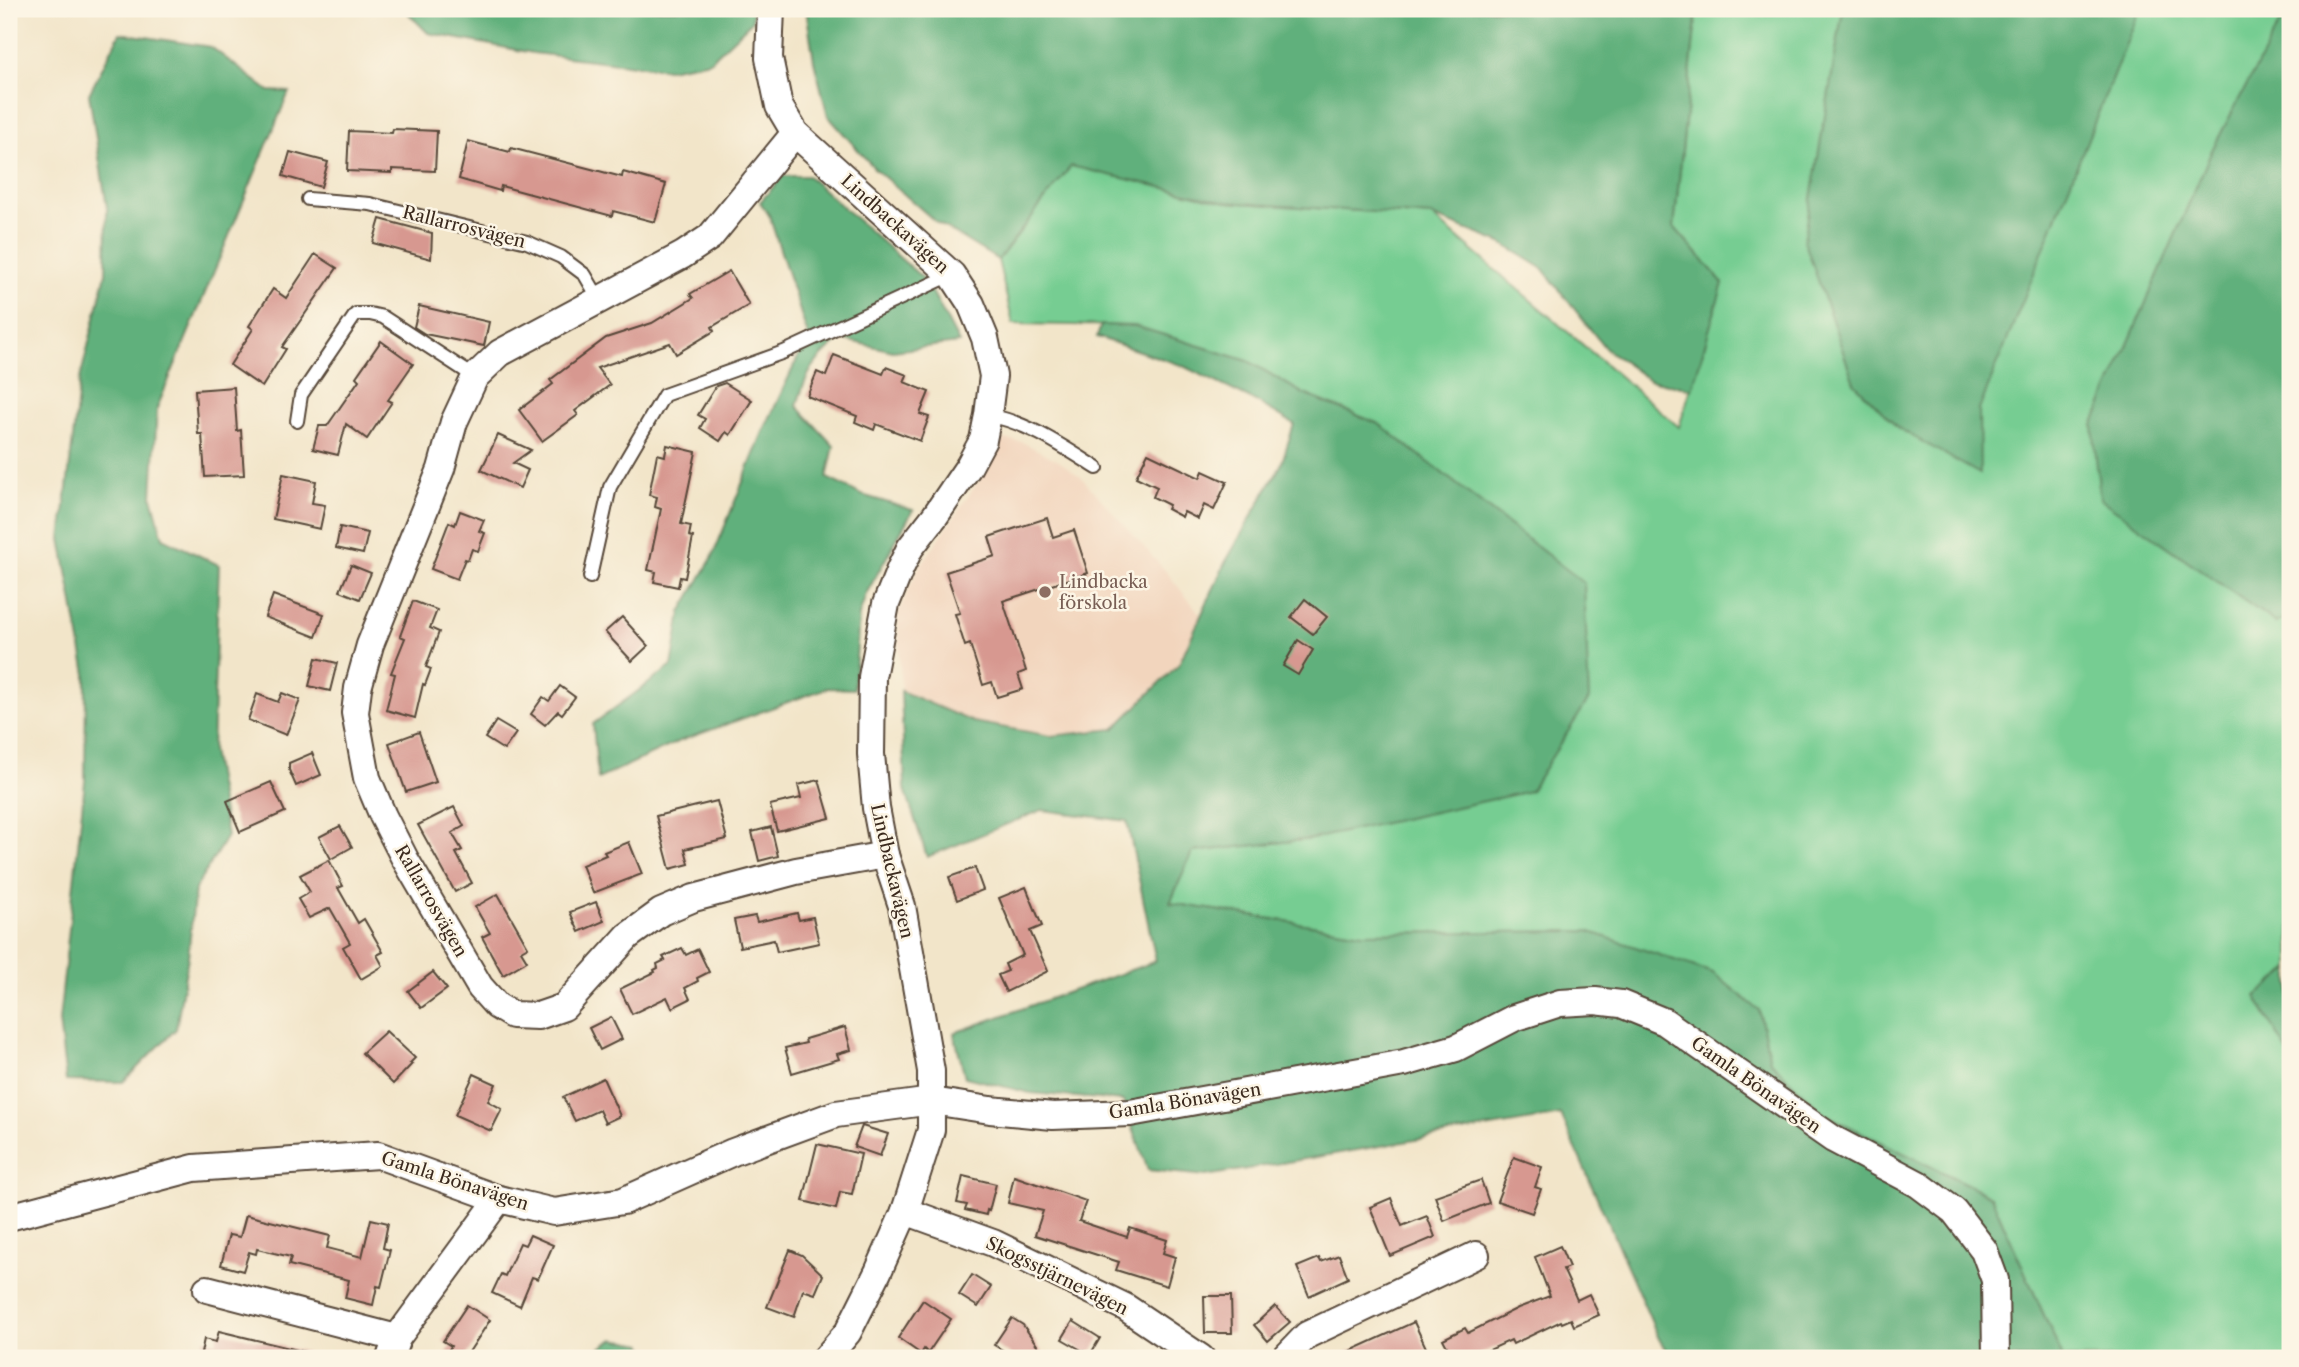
<svg xmlns="http://www.w3.org/2000/svg" width="2299" height="1367" viewBox="0 0 2299 1367" font-family="'Libre Caslon Text',serif">
<rect width="100%" height="100%" fill="#fcf5e5"/>
<filter id="ink" filterUnits="userSpaceOnUse"><feTurbulence type="fractalNoise" baseFrequency=".0143" numOctaves="2"/><feDisplacementMap in="SourceGraphic" scale="14" xChannelSelector="R" yChannelSelector="G"/><feConvolveMatrix kernelMatrix="1 2 1 2 8 2 1 2 1" color-interpolation-filters="sRGB"/></filter>
<filter id="wash" filterUnits="userSpaceOnUse"><feTurbulence type="fractalNoise" baseFrequency=".00686" numOctaves="4" result="noise"/><feDisplacementMap in="SourceGraphic" scale="28" xChannelSelector="R" yChannelSelector="G"/><feGaussianBlur stdDeviation="1.57" result="paint"/><feColorMatrix in="noise" values="0 0 0 0 0 0 0 0 0 0 0 0 0 0 0 0 0 1.4 0 .05"/><feComposite in="paint" operator="in"/></filter>
<g filter="url(#wash)">
<rect width="100%" height="100%" fill="#f2e5c9"/>
<!-- built -->
<polygon fill="#f2d5bd" points="1002,439 1022,442 1059,461 1081,477 1163,568 1201,615 1179,664 1114,729 1051,736 973,722 901,691 898,614 917,571 989,466"/>
<!-- green -->
<polygon fill="#76cd92" stroke="#587c58" stroke-width="2" points="1697,9 2290,9 2290,1358 2063,1358 1991,1196 1824,1114 1770,1061 1759,1010 1588,931 1362,933 1170,903 1192,852 1312,839 1379,424 1304,394 1248,361 1135,326 1013,324 998,260 1071,166 1226,202 1432,216 1679,427 1723,283 1674,227"/>
<!-- forest -->
<g fill="#60b07c" stroke="#4e6d4d" stroke-width="2">
<polygon points="404,9 753,9 752,21 710,61 668,69 533,53 428,33"/>
<polygon points="806,9 1697,9 1674,227 1723,283 1692,389 1649,380 1606,349 1542,268 1501,243 1432,216 1226,202 1071,166 998,260 936,222 875,169 828,116 814,61"/>
<polygon points="1843,9 2140,9 1979,410 1980,474 1898,428 1854,383 1804,240"/>
<polygon points="2270,9 2290,9 2290,616 2276,623 2100,499 2093,425 2212,150 2284,15"/>
<polygon points="120,33 211,47 269,91 289,92 157,408 152,497 163,538 219,565 212,750 227,836 195,889 188,957 176,1029 123,1082 66,1081 59,1021 85,781 86,674 61,539 80,379 106,273 107,208 89,94"/>
<path d="M 783,176 L 808,176 L 927,282 L 959,343 L 893,351 L 841,339 C 814,360 806,373 797,406 L 834,446 L 827,478 L 862,495 L 913,510 L 866,594 L 859,616 L 854,689 L 827,688 L 680,741 L 598,779 L 593,724 L 672,666 L 681,612 L 712,558 L 763,432 L 808,336 L 769,215 L 760,202 Z"/>
<polygon points="1101,325 1135,326 1248,361 1304,394 1379,424 1584,583 1589,699 1530,791 1312,839 1192,852 1170,903 1362,933 1588,931 1713,973 1759,1010 1770,1061 1824,1114 1991,1196 2063,1358 1671,1358 1659,1339 1561,1115 1206,1176 1148,1170 1123,1101 1030,1093 965,1077 954,1033 1156,961 1127,821 1042,810 927,857 905,789 901,691 973,722 1051,736 1114,729 1179,664 1225,563 1281,465 1294,424 1257,402 1181,365 1097,337"/>
<polygon points="2290,969 2290,1057 2256,996"/>
<polygon points="614,1339 643,1344 649,1358 585,1358"/>
</g>
<g id="blocks">
<!-- building -->
<g fill="#d79890">
<polygon points="393,129 437,131 435,171 392,169 392,173 347,171 349,131 392,133"/>
<polygon points="468,141 510,152 511,148 622,177 623,172 666,184 655,222 613,211 612,216 501,186 500,191 459,179"/>
<polygon points="290,152 328,162 321,187 283,176"/>
<polygon points="380,219 432,233 431,259 373,243"/>
<polygon points="315,254 337,268 282,347 286,349 262,387 230,365 253,329 249,326 273,289 286,298"/>
<polygon points="729,271 749,305 712,327 714,331 676,354 670,343 597,368 610,385 575,411 578,415 542,441 519,410 553,384 550,380 606,338 652,323 693,298 690,294"/>
<polygon points="419,306 489,322 484,346 425,334 414,327"/>
<polygon points="381,341 413,364 388,400 392,402 367,439 346,424 338,455 313,449 319,426 327,426 359,380 356,377"/>
<polygon points="834,355 883,374 886,367 907,375 904,382 929,392 920,414 929,417 920,441 876,424 874,430 855,422 857,416 807,396 817,372 826,376"/>
<polygon points="725,383 752,400 730,435 726,432 720,441 700,428 705,419 698,415 716,386"/>
<polygon points="234,387 237,431 241,430 244,475 205,477 202,434 198,434 195,390"/>
<polygon points="498,435 531,450 513,463 528,470 520,488 481,470"/>
<polygon points="667,445 696,452 681,524 691,526 689,536 693,537 685,578 680,577 678,587 654,582 656,572 648,570 661,509 655,507 657,497 649,495 657,454 665,456"/>
<polygon points="1148,453 1200,478 1203,471 1227,482 1214,510 1204,505 1198,519 1184,512 1182,517 1167,509 1169,505 1153,497 1157,487 1136,477"/>
<polygon points="283,474 316,481 312,503 325,505 320,529 273,519"/>
<polygon points="460,511 484,520 479,531 485,533 478,551 472,549 468,560 465,559 457,579 431,569 449,522 455,525"/>
<polygon points="1047,518 1053,537 1074,530 1088,573 1003,601 1026,671 1018,674 1023,689 997,697 992,682 983,685 970,644 965,646 955,614 960,613 946,572 995,556 989,537"/>
<polygon points="340,527 368,533 363,554 336,548"/>
<polygon points="351,565 371,573 360,599 340,591"/>
<polygon points="273,595 324,614 316,637 265,617"/>
<polygon points="1305,599 1327,617 1313,634 1291,617"/>
<polygon points="413,601 437,610 430,628 439,632 426,667 431,669 425,685 423,684 415,718 386,710 395,674 391,673 405,638 400,636"/>
<polygon points="622,617 648,646 632,661 605,632"/>
<polygon points="1298,640 1313,650 1298,675 1283,666"/>
<polygon points="316,658 337,663 330,691 309,686"/>
<polygon points="560,686 575,697 562,714 558,711 545,725 531,714 543,697 549,701"/>
<polygon points="282,693 300,700 286,735 248,720 257,694 278,702"/>
<polygon points="496,721 516,733 504,750 485,738"/>
<polygon points="419,732 436,782 406,792 389,743"/>
<polygon points="312,753 321,775 296,786 289,770 289,763"/>
<polygon points="819,780 830,818 777,831 770,805 801,798 798,785"/>
<polygon points="271,782 285,812 240,832 227,801"/>
<polygon points="717,801 727,839 685,849 689,864 670,869 656,816"/>
<polygon points="454,807 464,826 452,833 462,850 456,853 472,883 455,892 418,825"/>
<polygon points="340,826 352,847 331,859 319,837"/>
<polygon points="771,827 778,856 759,861 752,832"/>
<polygon points="629,842 642,874 593,893 582,865 606,855 604,852"/>
<polygon points="329,860 343,886 338,888 358,923 364,919 383,952 377,955 383,966 361,979 343,947 350,943 330,908 309,918 298,899 310,892 300,875"/>
<polygon points="975,868 983,890 957,900 949,877"/>
<polygon points="1026,887 1042,926 1030,931 1048,971 1006,992 998,975 1008,971 1005,964 1023,955 999,898"/>
<polygon points="498,894 528,947 521,951 527,961 503,975 482,937 490,933 475,907"/>
<polygon points="596,902 604,921 579,932 570,912"/>
<polygon points="797,913 799,920 813,917 819,943 777,952 774,940 740,947 734,920 755,916 757,922"/>
<polygon points="682,948 686,955 698,949 709,972 697,978 698,981 685,988 690,999 672,1008 667,997 632,1014 620,989 655,972 654,970 658,968 657,964 665,960 663,957"/>
<polygon points="433,972 447,989 421,1008 408,991"/>
<polygon points="611,1017 622,1039 600,1050 589,1028"/>
<polygon points="845,1027 851,1050 837,1054 839,1059 792,1073 785,1048 806,1043 805,1039"/>
<polygon points="386,1031 415,1058 410,1063 412,1064 393,1084 362,1053"/>
<polygon points="474,1074 496,1084 488,1101 502,1109 491,1131 455,1115"/>
<polygon points="603,1078 620,1116 605,1123 599,1110 575,1121 563,1097"/>
<polygon points="862,1126 888,1134 880,1156 854,1147"/>
<polygon points="817,1144 861,1154 852,1194 840,1192 836,1209 803,1201"/>
<polygon points="1514,1157 1542,1167 1535,1187 1541,1189 1532,1213 1497,1201"/>
<polygon points="963,1176 996,1184 989,1211 987,1210 986,1215 965,1210 967,1205 957,1203"/>
<polygon points="1014,1176 1086,1201 1079,1221 1127,1237 1130,1228 1167,1240 1163,1253 1175,1257 1167,1286 1116,1270 1119,1262 1035,1235 1043,1211 1008,1203"/>
<polygon points="1481,1180 1489,1203 1444,1221 1435,1196"/>
<polygon points="1391,1198 1402,1226 1427,1216 1435,1237 1390,1256 1370,1207"/>
<polygon points="246,1215 330,1236 327,1248 362,1257 371,1219 388,1223 383,1248 390,1250 381,1287 377,1286 373,1305 345,1298 349,1280 289,1265 291,1257 257,1249 256,1254 249,1252 243,1271 221,1265 229,1235 240,1237"/>
<polygon points="530,1235 553,1245 538,1279 532,1277 520,1306 492,1293 501,1274 505,1276 520,1243 525,1245"/>
<polygon points="1560,1246 1569,1267 1563,1269 1577,1300 1589,1294 1599,1315 1574,1326 1571,1319 1562,1323 1561,1321 1513,1344 1511,1340 1472,1358 1453,1358 1443,1339 1465,1328 1468,1333 1518,1308 1550,1296 1535,1257"/>
<polygon points="790,1250 802,1255 823,1275 815,1294 803,1290 794,1317 767,1307"/>
<polygon points="1339,1255 1348,1278 1309,1296 1297,1267 1319,1258 1321,1262"/>
<polygon points="972,1275 991,1287 978,1307 959,1295"/>
<polygon points="1204,1296 1231,1296 1232,1333 1205,1333"/>
<polygon points="923,1300 951,1319 928,1353 924,1349 921,1354 898,1338"/>
<polygon points="467,1305 490,1320 465,1358 444,1358 451,1346 443,1341"/>
<polygon points="1275,1306 1290,1322 1268,1341 1254,1325"/>
<polygon points="1012,1318 1023,1325 1046,1358 1016,1358 994,1345"/>
<polygon points="1073,1321 1100,1338 1090,1355 1062,1339"/>
<polygon points="1414,1322 1428,1352 1414,1358 1335,1358"/>
<polygon points="219,1331 306,1352 305,1358 200,1358 204,1339 216,1342"/>
</g>
</g>
</g>
<g filter="url(#ink)">
<use href="#blocks" fill-opacity="0" stroke="#564638" stroke-width="2"/>
<g fill="none" stroke-linecap="round" stroke-linejoin="round">
<defs>
<g id="lane">
<polyline points="308,199 370,204 527,242 561,257 585,275 599,299"/>
<path d="M 988,415 C 1029,423 1062,446 1097,468"/>
<polyline points="297,421 301,395 356,314 370,314 383,317 475,377"/>
<polyline points="590,577 610,487 664,395 784,352 951,275"/>
</g>
<g id="street">
<polyline points="771,9 769,58 779,106 795,133 952,275 971,304 985,338 993,376 988,415 983,440 969,466 935,516 910,548 900,569 886,604 872,677 871,754 876,808 885,855 902,906 931,1071 931,1130 905,1211 878,1272 848,1332 826,1358"/>
<polyline points="795,133 710,237 683,255 500,353 475,377 454,422 441,469 370,645 358,688 355,713 367,778 383,816 405,859 480,987 497,1006 512,1015 538,1016 564,1007 628,936 661,912 694,898 796,871 885,855"/>
<polyline points="905,1211 993,1243 1125,1307 1201,1358"/>
<polyline points="9,1217 194,1168 378,1155 499,1199 554,1212 623,1201 733,1152 836,1114 932,1101 990,1110 1053,1116 1130,1113 1404,1063 1456,1048 1514,1018 1560,1003 1595,1001 1621,1004 1665,1022 1833,1139 1918,1184 1954,1211 1984,1250 1995,1280 1996,1358"/>
<polyline points="207,1289 397,1338"/>
<polyline points="390,1358 397,1338 499,1199"/>
<polyline points="1285,1358 1307,1335 1476,1255"/>
</g>
</defs>
<!-- lane casing -->
<use href="#lane" stroke="#564638" stroke-width="16"/>
<!-- street casing -->
<use href="#street" stroke="#564638" stroke-width="30"/>
<!-- lane -->
<use href="#lane" stroke="#fff" stroke-width="12"/>
<!-- street -->
<use href="#street" stroke="#fff" stroke-width="26"/>
</g>
</g>
<!-- markers -->
<circle fill="#8d6e63" stroke="#fcf5e5" stroke-width="2.5" cx="1045" cy="592" r="7"/>
<g text-anchor="middle" stroke-width="5" stroke-linejoin="round" paint-order="stroke">
<!-- street labels -->
<g font-size="18" fill="#3b2a1e" stroke="#fcf5e5">
<text transform="translate(895 224) rotate(42)" y="6">Lindbackavägen</text>
<text transform="translate(464 227) rotate(14)" y="6">Rallarrosvägen</text>
<text transform="translate(892 871) rotate(77)" y="6">Lindbackavägen</text>
<text transform="translate(431 901) rotate(60)" y="6">Rallarrosvägen</text>
<text transform="translate(1756 1085) rotate(35)" y="6">Gamla Bönavägen</text>
<text transform="translate(1185 1101) rotate(-9)" y="6">Gamla Bönavägen</text>
<text transform="translate(455 1181) rotate(18)" y="6">Gamla Bönavägen</text>
<text transform="translate(1057 1276) rotate(26)" y="6">Skogsstjärnevägen</text>
</g>
<!-- education labels -->
<g font-size="18" fill="#785e54" stroke="#fcf5e5" text-anchor="start">
<text x="1059" y="588">Lindbacka<tspan x="1059" dy="21">förskola</tspan></text>
</g>
</g>
<!-- margin -->
<rect width="2299" height="1367" fill="none" stroke="#fcf5e5" stroke-width="35"/>
</svg>
